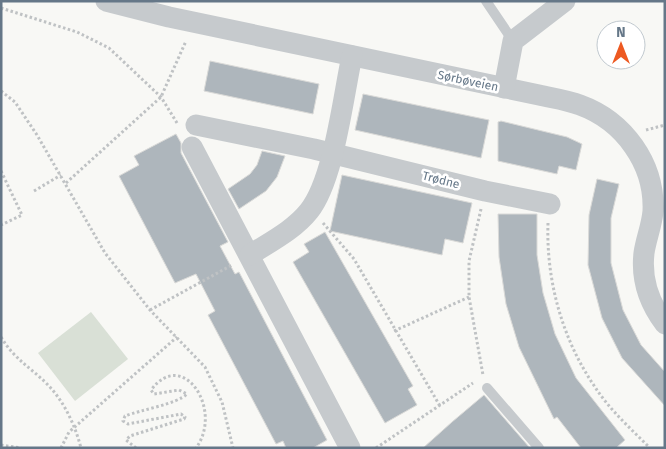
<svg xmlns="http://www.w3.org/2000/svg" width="666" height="449" viewBox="0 0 666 449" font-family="'Fira Sans',sans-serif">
<rect width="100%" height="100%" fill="#f8f8f5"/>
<!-- green -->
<polygon fill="#d9e0d6" points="91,312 128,359 75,401 38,353"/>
<!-- building -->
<g fill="#aeb6bc" stroke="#dadad8">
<polygon points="210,61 319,84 313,114 204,91"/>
<polygon points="363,94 489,120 481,158 355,130"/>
<polygon points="501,121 567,137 582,144 576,170 559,166 557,174 498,161 498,122"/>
<polygon points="176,134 181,143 181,153 228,242 220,246 235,274 239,272 327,440 313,448 286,448 283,441 276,444 208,315 215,311 196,274 175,283 119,176 139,165 134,156"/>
<polygon points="262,151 285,156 277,177 266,191 239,209 228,189 250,174 257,165"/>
<polygon points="342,175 472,203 463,243 445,239 442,255 330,231"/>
<polygon points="597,179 619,184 611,218 611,263 623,310 641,345 665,372 665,406 622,358 602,318 588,265 589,215"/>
<polygon points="498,214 537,214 537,255 543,293 555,334 576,378 625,440 616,448 581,448 557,417 554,419 519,347 506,304 499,257"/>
<polygon points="325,232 413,386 408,389 417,405 385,423 293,262 309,252 304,244"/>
<polygon points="484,395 530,448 423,448 452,422"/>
</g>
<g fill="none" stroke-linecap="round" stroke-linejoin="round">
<!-- path -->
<g stroke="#bfc2c4" stroke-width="3" stroke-dasharray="2.5 2.5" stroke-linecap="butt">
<polyline points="1,8 77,32 109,48 161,97 177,123"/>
<polyline points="1,91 15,102 37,135 105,253 150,310 205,367 222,402 233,448"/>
<polyline points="646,130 665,125"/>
<polyline points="1,171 22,215 1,225"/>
<polyline points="66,183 161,97 186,41"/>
<polyline points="34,191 61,175"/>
<polyline points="481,209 469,261 469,297 483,375"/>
<polyline points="323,223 354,259 440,406"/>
<path d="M 548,223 C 546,280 562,339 595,387 C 609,409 630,428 649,447"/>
<polyline points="150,310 232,265"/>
<polyline points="394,331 469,297"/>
<path d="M 1,337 C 15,360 29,366 47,384 C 64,401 75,425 81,448"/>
<polyline points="1,445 21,448"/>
<polyline points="61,448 69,432 177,337"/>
<path d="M 136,448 L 126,440 L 130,436 L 184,419 L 185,417 L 181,414 L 128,424 L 123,421 L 125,416 C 140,410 177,404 187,394 L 179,390 L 154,394 L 151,390 C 183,347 224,410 196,448"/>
<polyline points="376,448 473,383"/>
</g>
<!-- lane -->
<g stroke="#c6cacd" stroke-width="10">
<polyline points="486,1 513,41"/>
<polyline points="487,388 539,448"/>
</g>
<!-- street -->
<g stroke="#c6cacd" stroke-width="21">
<path d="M 106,1 L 169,17 L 539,95 C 552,98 567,100 580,105 C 624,121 655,164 653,211 C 652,225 646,239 644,253 C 641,279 649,303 665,324"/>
<polyline points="504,88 513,41 565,1"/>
<polyline points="196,125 314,149 485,191 550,204"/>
<polyline points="192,147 350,448"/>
<path d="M 250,255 C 270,242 294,230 309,211 C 334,180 343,97 352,56"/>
</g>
</g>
<g text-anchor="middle" stroke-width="5" stroke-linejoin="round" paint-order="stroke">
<!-- street labels -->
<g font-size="12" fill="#657788" stroke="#fff">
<text transform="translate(468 81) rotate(12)" y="4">Sørbøveien</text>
<text transform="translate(441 180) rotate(14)" y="4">Trødne</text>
</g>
</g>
<!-- border -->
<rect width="666" height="449" fill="none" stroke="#657788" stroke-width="5"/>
<!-- north arrow -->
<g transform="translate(621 45)"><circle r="24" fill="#ffffff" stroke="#c1c9cf"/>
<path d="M0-4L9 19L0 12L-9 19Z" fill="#ed5921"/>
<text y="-8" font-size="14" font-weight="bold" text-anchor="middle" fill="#657788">N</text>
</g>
</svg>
